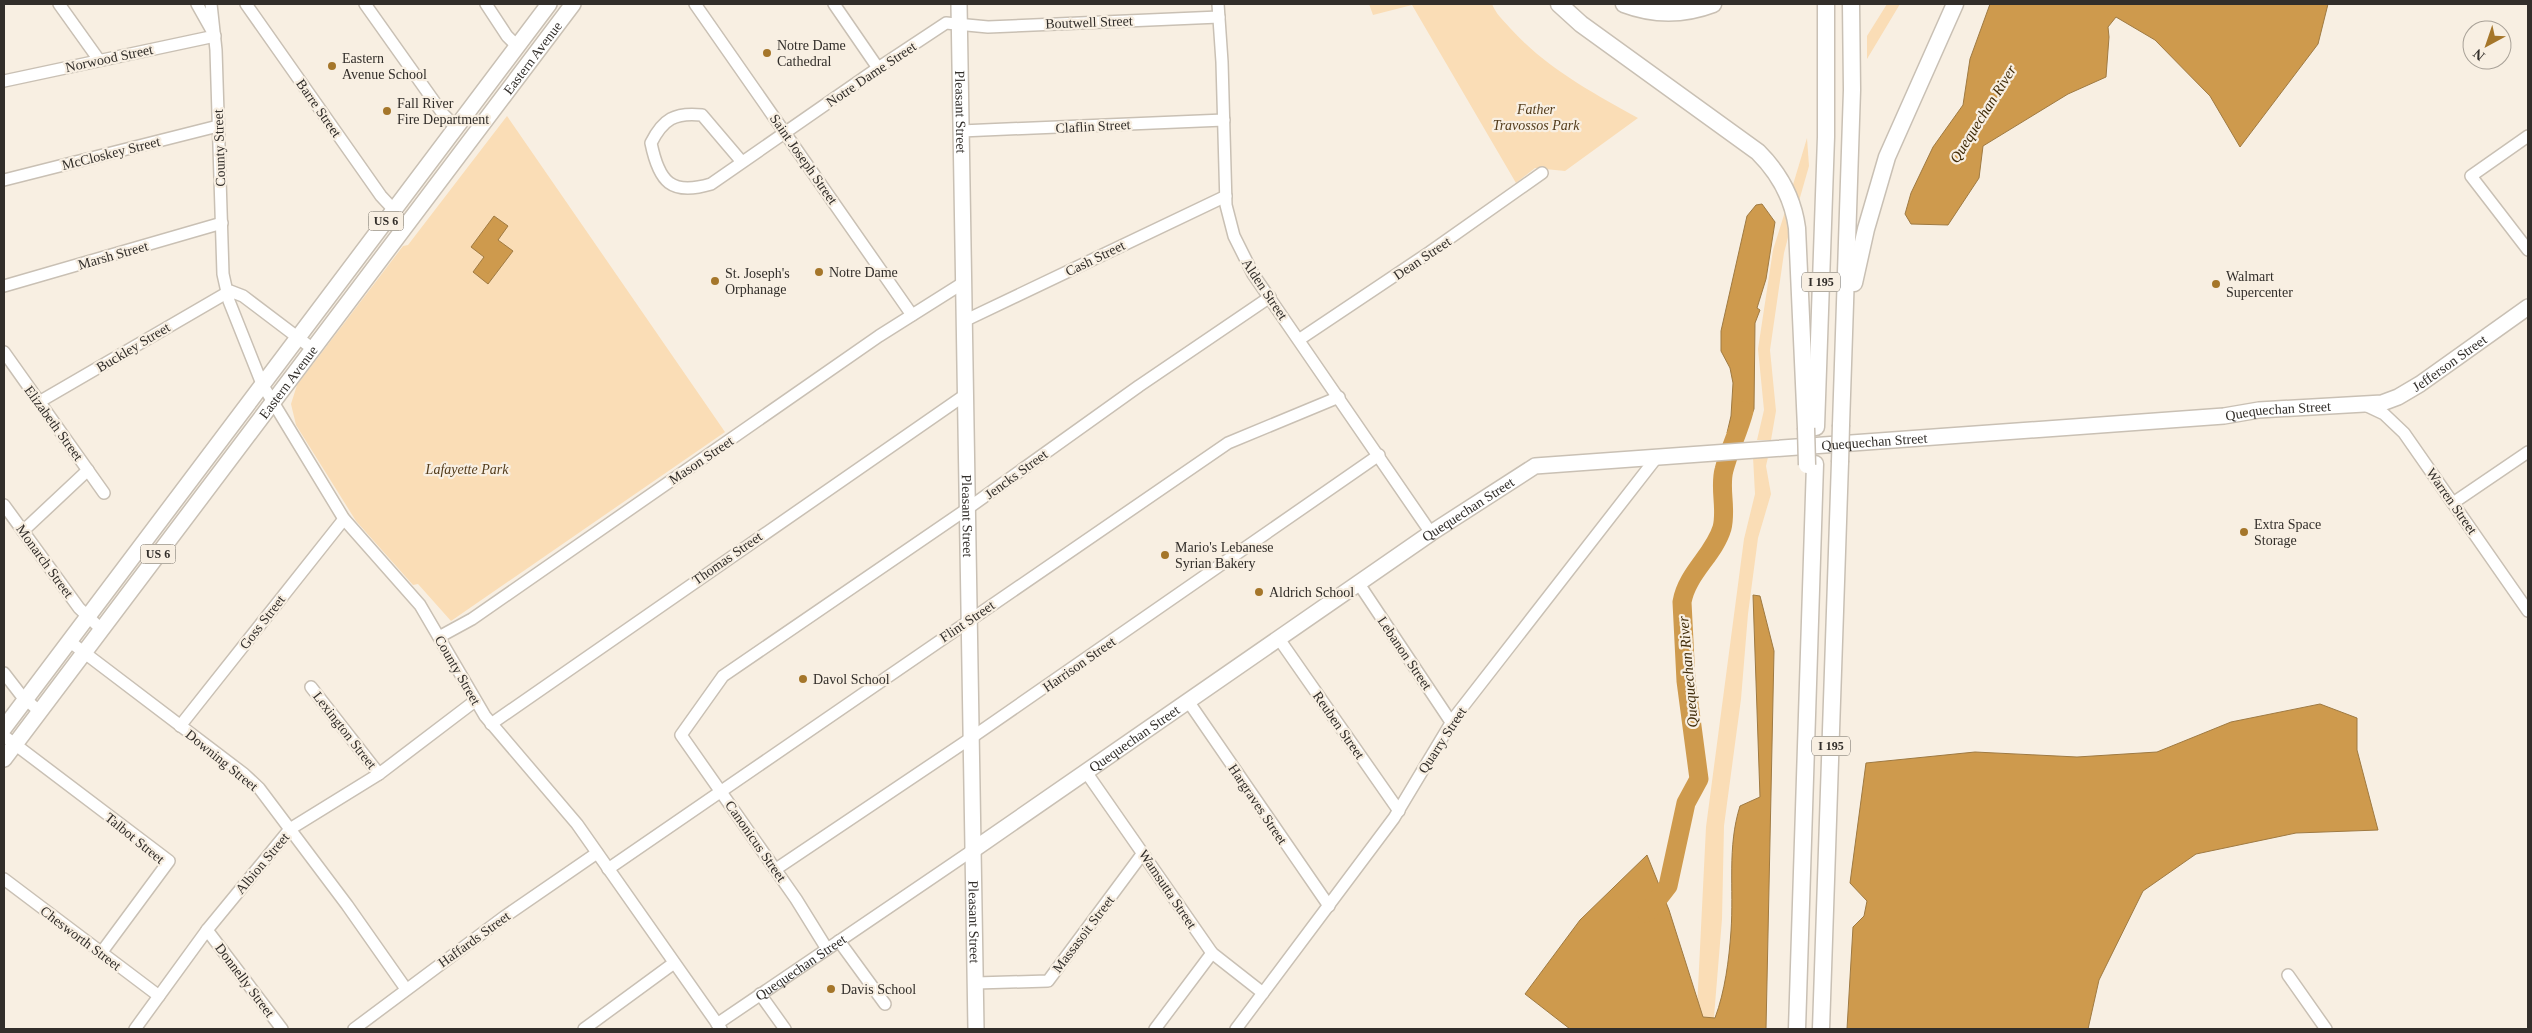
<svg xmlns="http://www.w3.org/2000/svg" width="2532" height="1033" viewBox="0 0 2532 1033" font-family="'Times New Roman',serif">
<rect width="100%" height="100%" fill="#f8efe2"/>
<!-- green -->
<g fill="#faddb6">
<path d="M 1369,4 L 1492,4 C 1496,14 1503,20 1510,28 C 1546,68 1591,92 1638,118 L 1565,171 L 1535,168 L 1516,183 L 1412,5 L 1373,15 Z"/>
<polygon points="1887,4 1900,4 1867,59 1867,36"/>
<polygon points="507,116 725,432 451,621 418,584 413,585 356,521 296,425 291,404 297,385 403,246 408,245"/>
<polygon points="1807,138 1809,166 1797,208 1792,188"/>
<polygon points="1789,199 1793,218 1784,253 1770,350 1776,411 1771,440 1757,440 1764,410 1758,349 1773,250"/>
<polygon points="1753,457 1768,457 1766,466 1771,494 1758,538 1748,614 1741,699 1724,826 1722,919 1713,1029 1696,1029 1706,827 1744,539 1755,494"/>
</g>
<!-- water -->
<g fill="#ce9a4d" stroke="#9f7a42">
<polygon points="1990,4 2328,4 2318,44 2240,147 2210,96 2155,40 2116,17 2108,27 2109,37 2106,77 2068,94 1983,146 1979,178 1948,225 1911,224 1905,214 1911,193 1933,147 1963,105 1970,59"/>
<polygon points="1762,204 1775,222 1766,279 1757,308 1760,310 1755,323 1754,409 1743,435 1727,433 1731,416 1733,383 1730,368 1721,351 1721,331 1747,216 1756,205"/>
<polygon points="494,216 508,226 498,240 513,251 488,284 473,272 484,257 471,247"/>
<path d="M 1753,595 L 1760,596 L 1774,651 L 1766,1029 L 1570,1029 L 1525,994 L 1580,920 L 1647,855 L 1669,910 L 1703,1017 L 1715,1018 C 1725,991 1729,960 1731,931 C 1734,889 1727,847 1740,806 L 1760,797 Z"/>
<polygon points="2320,704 2357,718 2357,750 2378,830 2296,833 2196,854 2143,891 2099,980 2088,1029 1847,1029 1853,927 1864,916 1867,901 1850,883 1866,763 1975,752 2077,757 2157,752 2231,722"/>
</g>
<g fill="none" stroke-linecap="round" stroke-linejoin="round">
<!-- river -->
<path stroke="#ce9a4d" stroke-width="19" d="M 1647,913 L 1668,886 L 1686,803 L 1699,779 L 1686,681 L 1682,602 C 1687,573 1714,555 1722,528 C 1727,509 1719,488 1724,470 C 1729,450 1739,431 1744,411"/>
<defs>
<g id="minor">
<polyline points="59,4 99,60"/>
<polyline points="211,4 216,50 223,274 229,301 262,384 344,519 420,605 485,716 577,824 721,1029"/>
<polyline points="246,4 381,196 394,210"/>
<polyline points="365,4 443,114 456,127"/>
<polyline points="486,4 507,36 517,46"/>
<polyline points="695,4 912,315"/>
<polyline points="834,4 878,68"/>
<polyline points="1218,4 1222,62 1226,205 1234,236 1253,274 1431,533"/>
<polyline points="4,81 215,36 197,4"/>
<polyline points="961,131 1224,120"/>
<polyline points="2528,136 2471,176 2528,250"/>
<path d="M 742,162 L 702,115 C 675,112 663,119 651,143 C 659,182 671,196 711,184 L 878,68 L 946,23 L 988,27 L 1219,17"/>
<polyline points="4,180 218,126"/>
<polyline points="4,286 222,223"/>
<polyline points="964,321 1226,196"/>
<polyline points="1300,339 1430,252 1542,173"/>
<polyline points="4,352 104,493"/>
<polyline points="39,402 230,291 243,296 313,349"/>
<polyline points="2365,405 2384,414 2404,433 2528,611"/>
<polyline points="2453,503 2528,452"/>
<polyline points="4,505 79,608 101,629"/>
<polyline points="23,531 88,470"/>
<polyline points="1359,584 1451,722"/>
<polyline points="439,637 472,619 879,336 963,283"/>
<polyline points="1279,639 1399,811"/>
<polyline points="69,641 244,774 259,788 347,905 406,989"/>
<polyline points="4,673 21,695 40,712"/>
<polyline points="311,687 379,774"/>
<polyline points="1188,701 1329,906"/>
<polyline points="491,724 965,395"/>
<polyline points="180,726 344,519"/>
<polyline points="4,736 169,861 101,953"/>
<polyline points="1086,772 1212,953 1263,993"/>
<polyline points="608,869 1228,443 1339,397"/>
<polyline points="776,869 971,738 1379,455"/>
<polyline points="4,879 159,996"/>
<polyline points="207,930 282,1029"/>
<polyline points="839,941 885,1004"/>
<polyline points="827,949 796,899 681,735 723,676 967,509 1139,386 1270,297"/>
<polyline points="2288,975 2326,1029"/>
<polyline points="976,983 1048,981 1143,853"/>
<polyline points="760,994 785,1029"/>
<path id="s1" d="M 717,1024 L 973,850"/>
<polyline points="135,1029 207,930 290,829 379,774 475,701"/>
<polyline points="354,1029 504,917 597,853"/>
<polyline points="584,1029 674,963"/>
<polyline points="1155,1029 1212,953"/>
<polyline points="1236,1029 1394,818 1454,718 1657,457"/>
</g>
<g id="major">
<path id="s2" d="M 959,4 L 976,1029"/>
<polyline points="4,728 549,4"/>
<path id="s3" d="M 4,759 L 573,4"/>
<path id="s4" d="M 973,850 L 1431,533 L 1535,466 L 2224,416 L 2259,410 L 2382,403 L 2398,397 L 2420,384 L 2528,307"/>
</g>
<g id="highway">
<path d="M 1559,4 L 1581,24 L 1758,152 C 1780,174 1793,198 1797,228 L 1806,428"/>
<path d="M 1624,4 C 1653,15 1684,15 1713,4"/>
<polyline points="1854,283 1866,229 1887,157 1955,4"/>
<polyline points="1841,425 1852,90 1851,4"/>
<polyline points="1816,427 1826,137 1826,4"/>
<polyline points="1797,1029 1815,464"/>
<polyline points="1821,1029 1840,462"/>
</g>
</defs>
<!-- minor casing -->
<use href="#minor" stroke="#c9c0b4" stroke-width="14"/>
<!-- major casing -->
<use href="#major" stroke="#c9c0b4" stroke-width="18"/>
<!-- highway casing -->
<use href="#highway" stroke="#c9c0b4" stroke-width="19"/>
<!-- minor -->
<use href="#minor" stroke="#fff" stroke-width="11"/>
<!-- major -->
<use href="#major" stroke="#fff" stroke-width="15"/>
<!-- highway -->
<use href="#highway" stroke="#fff" stroke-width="16"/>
<defs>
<g id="highway-bridge">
<polyline points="1806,428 1807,465"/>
<polyline points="1840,462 1841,425"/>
</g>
</defs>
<!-- highway-bridge casing -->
<use href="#highway-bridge" stroke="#c9c0b4" stroke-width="19" stroke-linecap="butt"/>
<!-- highway-bridge -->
<use href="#highway-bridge" stroke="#fff" stroke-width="16"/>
</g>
<!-- markers -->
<g fill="#a5762a" stroke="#f8efe2" stroke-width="2">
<circle cx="767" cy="53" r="5"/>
<circle cx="332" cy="66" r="5"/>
<circle cx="387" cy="111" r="5"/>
<circle cx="819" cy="272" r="5"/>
<circle cx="715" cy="281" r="5"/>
<circle cx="2216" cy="284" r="5"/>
<circle cx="2244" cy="532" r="5"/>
<circle cx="1165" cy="555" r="5"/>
<circle cx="1259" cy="592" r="5"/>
<circle cx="803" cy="679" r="5"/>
<circle cx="831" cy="989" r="5"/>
</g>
<g text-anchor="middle" stroke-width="4.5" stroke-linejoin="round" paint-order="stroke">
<!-- shield labels -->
<g fill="#f8efe2" stroke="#6d6861" stroke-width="1">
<rect x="368.5" y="211.5" width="35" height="19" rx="4"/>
<rect x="1802" y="272.5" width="38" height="19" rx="4"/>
<rect x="140.5" y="544.5" width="35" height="19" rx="4"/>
<rect x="1812" y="736.5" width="38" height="19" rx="4"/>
</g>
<g font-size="12" font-weight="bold" fill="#322e2a">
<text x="386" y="225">US 6</text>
<text x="1821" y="286">I 195</text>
<text x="158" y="558">US 6</text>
<text x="1831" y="750">I 195</text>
</g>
<!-- street labels -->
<g font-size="14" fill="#322e2a" stroke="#f8efe2">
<text transform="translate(1089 22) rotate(-2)" y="5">Boutwell Street</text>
<text transform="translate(109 58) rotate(-12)" y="5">Norwood Street</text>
<text dy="5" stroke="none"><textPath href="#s3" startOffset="878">Eastern Avenue</textPath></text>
<text transform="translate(871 74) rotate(-34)" y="5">Notre Dame Street</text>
<text transform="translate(319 108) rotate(55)" y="5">Barre Street</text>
<text dy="5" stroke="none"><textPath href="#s2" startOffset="108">Pleasant Street</textPath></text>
<text transform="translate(1093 126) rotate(-3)" y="5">Claflin Street</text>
<text transform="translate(219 148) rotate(-92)" y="5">County Street</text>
<text transform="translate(111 153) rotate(-14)" y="5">McCloskey Street</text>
<text transform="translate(804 159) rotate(55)" y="5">Saint Joseph Street</text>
<text transform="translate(113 255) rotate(-16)" y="5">Marsh Street</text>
<text transform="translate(1095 258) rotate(-26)" y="5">Cash Street</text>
<text transform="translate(1422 258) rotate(-34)" y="5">Dean Street</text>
<text transform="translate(1265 289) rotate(56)" y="5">Alden Street</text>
<text transform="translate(133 347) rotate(-31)" y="5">Buckley Street</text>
<text dy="5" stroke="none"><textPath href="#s4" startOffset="1609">Jefferson Street</textPath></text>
<text dy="5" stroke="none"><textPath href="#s3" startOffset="472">Eastern Avenue</textPath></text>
<text dy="5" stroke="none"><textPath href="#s4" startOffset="1426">Quequechan Street</textPath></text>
<text transform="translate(54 423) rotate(54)" y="5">Elizabeth Street</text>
<text dy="5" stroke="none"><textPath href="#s4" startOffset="1021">Quequechan Street</textPath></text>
<text transform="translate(701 460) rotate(-34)" y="5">Mason Street</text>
<text transform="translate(1016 474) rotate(-36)" y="5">Jencks Street</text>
<text transform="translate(2452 501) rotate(55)" y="5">Warren Street</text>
<text dy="5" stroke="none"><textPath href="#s4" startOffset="601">Quequechan Street</textPath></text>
<text dy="5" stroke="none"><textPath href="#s2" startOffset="512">Pleasant Street</textPath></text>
<text transform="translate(727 558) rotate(-35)" y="5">Thomas Street</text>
<text transform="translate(45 561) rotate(54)" y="5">Monarch Street</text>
<text transform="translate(967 621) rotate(-34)" y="5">Flint Street</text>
<text transform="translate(262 622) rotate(-52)" y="5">Goss Street</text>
<text transform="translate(1405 653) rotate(56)" y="5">Lebanon Street</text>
<text transform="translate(1079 664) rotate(-35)" y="5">Harrison Street</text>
<text transform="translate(458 670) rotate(60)" y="5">County Street</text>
<text transform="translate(1339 725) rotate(55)" y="5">Reuben Street</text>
<text transform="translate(345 730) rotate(52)" y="5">Lexington Street</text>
<text dy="5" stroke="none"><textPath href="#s4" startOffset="196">Quequechan Street</textPath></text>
<text transform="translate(1442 740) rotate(-57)" y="5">Quarry Street</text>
<text transform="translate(222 760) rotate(39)" y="5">Downing Street</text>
<text transform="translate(1258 804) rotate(56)" y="5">Hargraves Street</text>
<text transform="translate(135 838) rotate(39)" y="5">Talbot Street</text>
<text transform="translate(756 841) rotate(55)" y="5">Canonicus Street</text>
<text transform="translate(262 863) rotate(-50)" y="5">Albion Street</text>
<text transform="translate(1168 889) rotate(56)" y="5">Wamsutta Street</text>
<text dy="5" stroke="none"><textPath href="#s2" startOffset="918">Pleasant Street</textPath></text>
<text transform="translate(1083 934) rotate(-53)" y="5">Massasoit Street</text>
<text transform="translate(81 938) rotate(37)" y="5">Chesworth Street</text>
<text transform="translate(474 939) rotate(-36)" y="5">Haffards Street</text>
<text dy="5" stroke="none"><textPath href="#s1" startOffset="101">Quequechan Street</textPath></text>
<text transform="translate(245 980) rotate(53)" y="5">Donnelly Street</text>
</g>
<!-- poi labels -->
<g font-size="14" fill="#322e2a" stroke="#f8efe2" text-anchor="start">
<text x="777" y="50">Notre Dame<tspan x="777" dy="16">Cathedral</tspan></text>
<text x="342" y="63">Eastern<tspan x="342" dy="16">Avenue School</tspan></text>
<text x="397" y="108">Fall River<tspan x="397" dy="16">Fire Department</tspan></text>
<text x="829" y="277">Notre Dame</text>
<text x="725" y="278">St. Joseph's<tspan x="725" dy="16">Orphanage</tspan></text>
<text x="2226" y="281">Walmart<tspan x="2226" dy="16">Supercenter</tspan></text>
<text x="2254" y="529">Extra Space<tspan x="2254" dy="16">Storage</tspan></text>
<text x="1175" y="552">Mario's Lebanese<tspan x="1175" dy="16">Syrian Bakery</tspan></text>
<text x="1269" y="597">Aldrich School</text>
<text x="813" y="684">Davol School</text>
<text x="841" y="994">Davis School</text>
</g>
<!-- park labels -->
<g font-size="14" font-style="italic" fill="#533c1c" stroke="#f8efe2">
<text x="1536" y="114">Father<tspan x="1536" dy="16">Travossos Park</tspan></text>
<text x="467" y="474">Lafayette Park</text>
</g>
<!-- water labels -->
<g font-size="15" font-style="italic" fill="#3f2a07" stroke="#f8efe2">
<text transform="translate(1983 114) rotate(-58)" y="5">Quequechan River</text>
<text transform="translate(1688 672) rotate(-95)" y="5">Quequechan River</text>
</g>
</g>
<!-- border -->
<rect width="2532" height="1033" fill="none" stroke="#322e2a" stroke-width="10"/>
<!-- north arrow -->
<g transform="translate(2487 45) rotate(220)"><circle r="24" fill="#f8efe2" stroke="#a9a298"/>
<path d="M0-4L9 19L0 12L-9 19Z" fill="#a5762a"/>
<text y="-8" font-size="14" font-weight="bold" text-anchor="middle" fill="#322e2a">N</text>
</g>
</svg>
